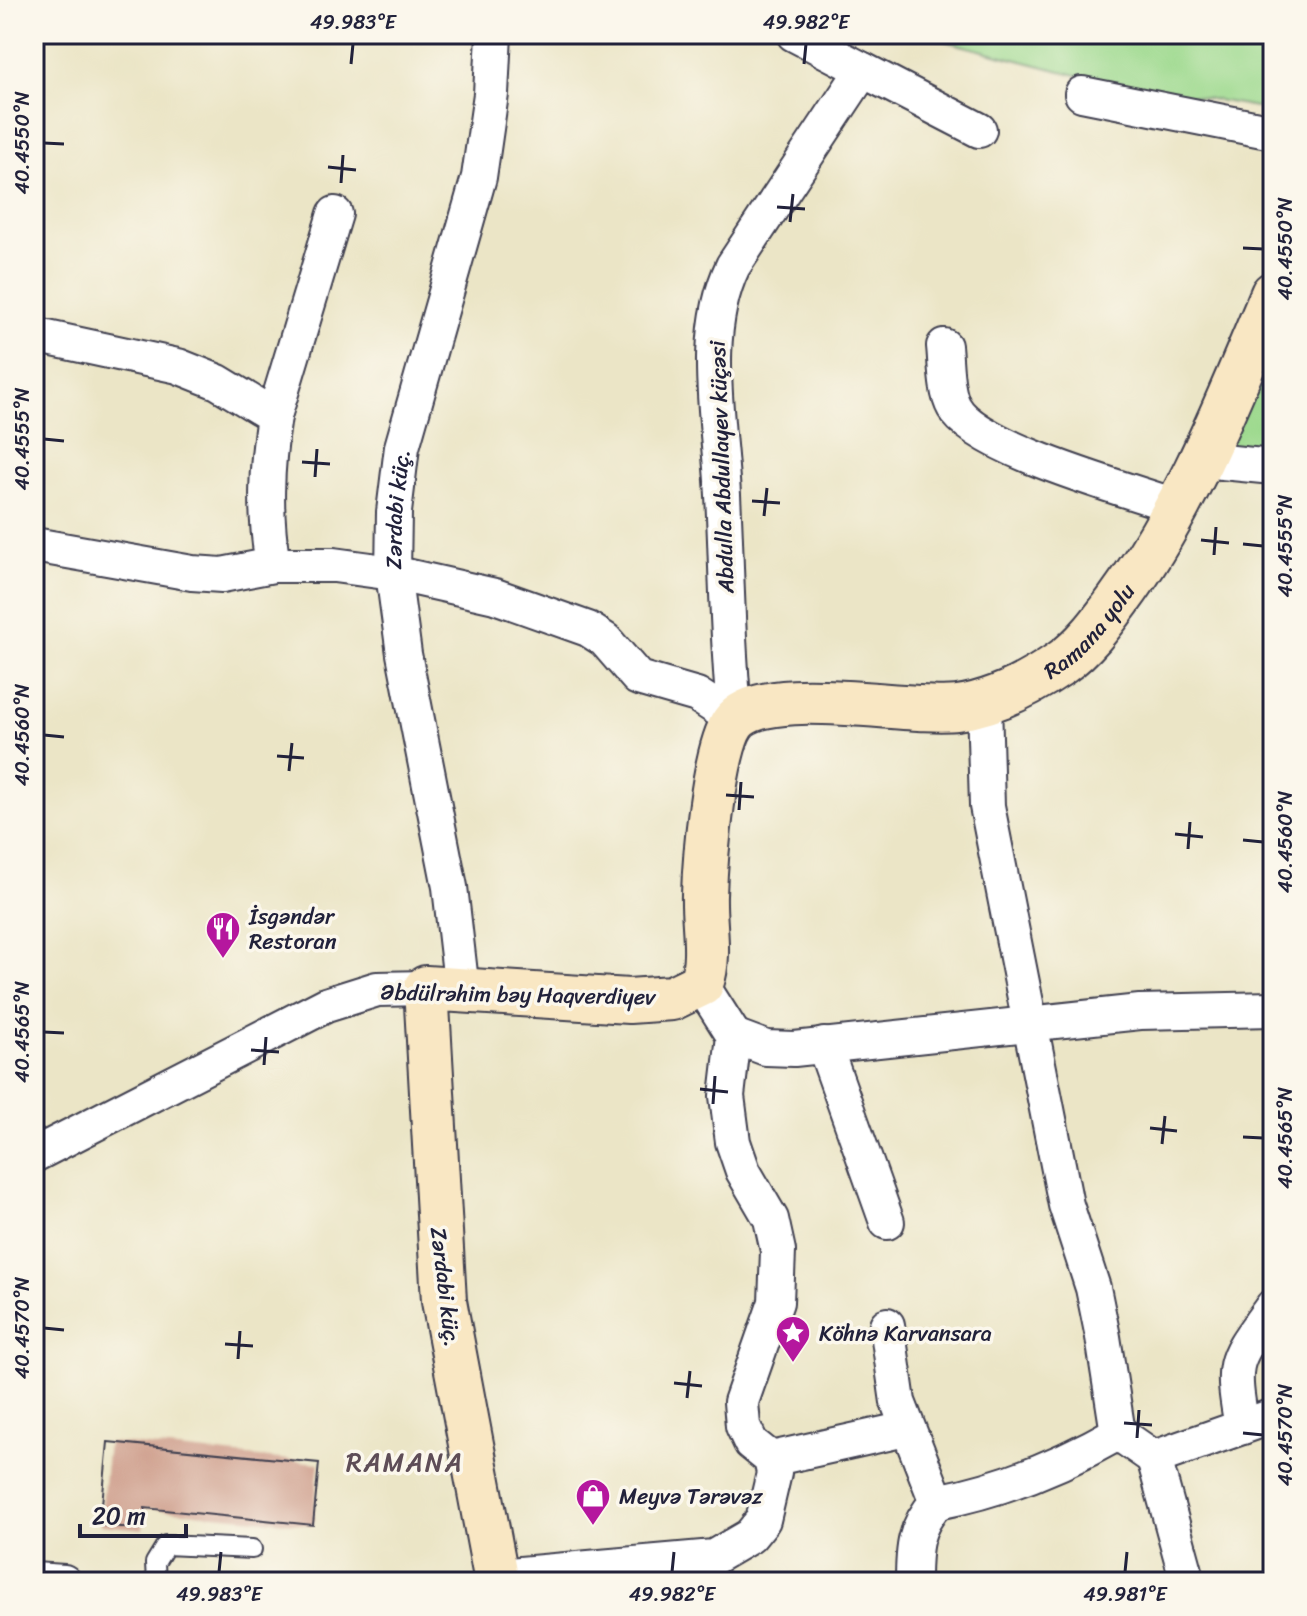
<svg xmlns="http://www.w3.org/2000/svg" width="1307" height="1616" viewBox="0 0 1307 1616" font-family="Sriracha,sans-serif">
<rect width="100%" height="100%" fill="#fbf7ec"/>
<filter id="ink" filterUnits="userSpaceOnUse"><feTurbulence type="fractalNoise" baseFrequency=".0125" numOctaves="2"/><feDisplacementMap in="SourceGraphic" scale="16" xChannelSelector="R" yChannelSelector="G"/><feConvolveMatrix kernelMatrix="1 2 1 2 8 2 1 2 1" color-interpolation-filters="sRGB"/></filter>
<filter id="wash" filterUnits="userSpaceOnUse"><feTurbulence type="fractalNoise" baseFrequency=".006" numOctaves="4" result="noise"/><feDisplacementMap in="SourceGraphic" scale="32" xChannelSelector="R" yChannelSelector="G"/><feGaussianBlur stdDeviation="1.8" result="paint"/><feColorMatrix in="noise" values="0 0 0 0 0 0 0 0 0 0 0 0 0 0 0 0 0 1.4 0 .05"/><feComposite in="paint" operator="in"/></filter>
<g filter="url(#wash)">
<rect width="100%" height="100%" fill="#ebe5c6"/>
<!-- green -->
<g fill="#9cd98d" stroke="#5f7e64" stroke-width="2">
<polygon points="918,34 1273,34 1273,110 1080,76"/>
<polygon points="1257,371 1271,372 1273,382 1273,454 1222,448"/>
</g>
<g id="blocks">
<!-- building -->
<polygon fill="#cd9c8a" points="108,1442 319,1463 313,1525 145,1508 143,1529 100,1525"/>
</g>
</g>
<g filter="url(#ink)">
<use href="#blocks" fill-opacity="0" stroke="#403f50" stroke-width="2"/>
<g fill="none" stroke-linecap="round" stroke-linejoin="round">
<defs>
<polyline id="lane" points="156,1582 155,1563 166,1545 252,1549"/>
<g id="street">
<polyline points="794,34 863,70"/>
<polyline points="1082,94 1273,132"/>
<path d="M 34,335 L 178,366 L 218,382 L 274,416 C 266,468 264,513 273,565"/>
<path d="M 944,346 C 946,364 945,391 954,407 C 976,449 1130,490 1178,507"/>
<polyline points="274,416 335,214"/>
<polyline points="1202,460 1273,467"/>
<polyline points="34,545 192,573 222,575 273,565 334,565 393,573 495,596 588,629 605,640 638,678 697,695 735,720"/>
<polyline points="984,703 987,806 1066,1205 1093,1288 1103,1337 1118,1433 1154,1458"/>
<path d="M 735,720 C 727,645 727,570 723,495 C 719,420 700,335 733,266 L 863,70 L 979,130"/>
<path id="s1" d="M 462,991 L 450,887 L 404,654 L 393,573 L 394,512 L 402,447 L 479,177 L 491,94 L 494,34"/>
<polyline points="734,1036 766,1048 794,1049 1140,1012 1273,1009"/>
<polyline points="824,1045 887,1222"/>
<polyline points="34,1155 326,1005 377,989 426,988"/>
<path d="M 887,1325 L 898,1402 L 937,1502 C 914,1527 913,1549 913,1582"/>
<polyline points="1242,1427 1273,1416"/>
<polyline points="771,1459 906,1429"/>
<path d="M 937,1502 C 1000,1490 1062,1465 1118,1433"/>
<polyline points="496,1576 714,1557 750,1536 763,1520 774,1473 771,1459 751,1443 743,1426 741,1402 776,1302 778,1251 771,1219 743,1171 733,1142 727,1096 734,1036 701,984"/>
<polyline points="34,1580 64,1582"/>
<path d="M 1188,1582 L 1154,1458 L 1242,1427 C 1230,1358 1233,1362 1273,1306"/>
</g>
<g id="secondary">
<path id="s2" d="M 497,1582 L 444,1301 L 426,988 L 629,1001 L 672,998 L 701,984 C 711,955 703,925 704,895 C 705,859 714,749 733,723 C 762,682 906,714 957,708 C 995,703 1029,685 1061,663 C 1084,647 1101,624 1118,601 C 1187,508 1228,400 1273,294"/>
</g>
</defs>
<!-- lane casing -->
<use href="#lane" stroke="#403f50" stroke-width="22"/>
<!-- street casing -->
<use href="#street" stroke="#403f50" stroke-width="38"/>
<!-- secondary casing -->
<use href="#secondary" stroke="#403f50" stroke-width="48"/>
<!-- lane -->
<use href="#lane" stroke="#fff" stroke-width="18"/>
<!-- street -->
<use href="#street" stroke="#fff" stroke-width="34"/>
<!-- secondary -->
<use href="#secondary" stroke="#f9e7c3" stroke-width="44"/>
</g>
</g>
<!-- ticks -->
<path fill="none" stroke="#22223b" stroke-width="3" d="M 351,64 L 353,44M 804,64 L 806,44M 44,143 L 64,144M 328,167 L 356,170M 341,183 L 343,155M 777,207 L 805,209M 790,222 L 793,194M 1243,248 L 1263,249M 44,439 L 64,441M 302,462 L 330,464M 315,477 L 317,449M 752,501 L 780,503M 764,516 L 767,488M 1201,540 L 1229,543M 1243,544 L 1263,546M 1214,555 L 1216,527M 44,735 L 64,737M 277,756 L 304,758M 289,771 L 292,743M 726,795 L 754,797M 739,810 L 741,782M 1175,834 L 1203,837M 1243,840 L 1263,842M 1188,849 L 1190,822M 44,1032 L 64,1033M 251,1050 L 279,1052M 264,1065 L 266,1037M 700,1089 L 728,1092M 713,1104 L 715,1076M 1150,1128 L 1177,1131M 1243,1137 L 1263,1138M 1162,1144 L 1165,1116M 44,1328 L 64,1330M 225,1344 L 253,1346M 238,1359 L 240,1331M 674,1383 L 702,1386M 687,1398 L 690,1371M 1124,1423 L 1152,1425M 1243,1433 L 1263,1435M 1137,1438 L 1139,1410M 219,1572 L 221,1552M 672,1572 L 674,1552M 1125,1572 L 1127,1552"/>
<!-- icons -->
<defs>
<symbol id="restaurant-pin" viewBox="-11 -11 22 30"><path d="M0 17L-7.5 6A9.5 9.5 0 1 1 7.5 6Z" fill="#b5179e" stroke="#fbf7ec"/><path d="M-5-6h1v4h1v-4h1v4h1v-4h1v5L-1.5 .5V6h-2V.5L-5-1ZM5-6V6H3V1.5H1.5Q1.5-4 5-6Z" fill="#fff"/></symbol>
<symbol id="sight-pin" viewBox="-11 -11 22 30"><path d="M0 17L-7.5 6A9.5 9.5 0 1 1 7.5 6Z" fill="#b5179e" stroke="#fbf7ec"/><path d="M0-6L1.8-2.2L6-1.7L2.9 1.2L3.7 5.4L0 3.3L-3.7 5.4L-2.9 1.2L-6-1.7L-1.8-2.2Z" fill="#fff"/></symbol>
<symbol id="shop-pin" viewBox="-11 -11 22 30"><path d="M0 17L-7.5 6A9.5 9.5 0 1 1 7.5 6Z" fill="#b5179e" stroke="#fbf7ec"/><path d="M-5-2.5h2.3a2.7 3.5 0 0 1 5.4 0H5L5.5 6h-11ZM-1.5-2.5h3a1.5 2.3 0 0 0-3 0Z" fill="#fff"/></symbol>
</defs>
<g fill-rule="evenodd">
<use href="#restaurant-pin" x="203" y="909" width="40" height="54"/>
<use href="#sight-pin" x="773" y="1313" width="40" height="54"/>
<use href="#shop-pin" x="573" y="1476" width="40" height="54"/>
</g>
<g text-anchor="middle" stroke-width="7" stroke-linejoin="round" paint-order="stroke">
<!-- street labels -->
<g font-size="22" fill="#22223b" stroke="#fbf7ec">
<text transform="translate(721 467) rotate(-92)" y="8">Abdulla Abdullayev küçəsi</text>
<text dy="8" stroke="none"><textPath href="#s1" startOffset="488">Zərdabi küç.</textPath></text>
<text dy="8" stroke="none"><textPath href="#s2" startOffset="1530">Ramana yolu</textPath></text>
<text transform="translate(518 994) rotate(1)" y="8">Əbdülrəhim bəy Haqverdiyev</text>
<text transform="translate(446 1287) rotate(83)" y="8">Zərdabi küç.</text>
</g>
<!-- poi labels -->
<g font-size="22" fill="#22223b" stroke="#fbf7ec" text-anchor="start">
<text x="249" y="924">İsgəndər<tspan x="249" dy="25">Restoran</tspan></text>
<text x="819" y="1341">Köhnə Karvansara</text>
<text x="619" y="1504">Meyvə Tərəvəz</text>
</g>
<!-- quarter labels -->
<g font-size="26" letter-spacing="2" fill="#5e4d57" stroke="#fbf7ec">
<text x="405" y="1471">RAMANA</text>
</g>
</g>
<!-- margin -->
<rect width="1307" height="1616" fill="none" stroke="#fbf7ec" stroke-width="88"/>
<!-- scale -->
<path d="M80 1524v12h106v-12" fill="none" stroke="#22223b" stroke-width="4"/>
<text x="92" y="1524" font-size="24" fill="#22223b" stroke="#fbf7ec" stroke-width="6" paint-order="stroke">20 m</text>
<rect x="44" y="44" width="1219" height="1528" fill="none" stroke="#22223b" stroke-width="3"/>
<g font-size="20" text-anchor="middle" fill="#22223b">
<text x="353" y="29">49.983°E</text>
<text x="806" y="29">49.982°E</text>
<text transform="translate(22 143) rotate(-90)" y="7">40.4550°N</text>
<text transform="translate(1285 249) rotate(-90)" y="7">40.4550°N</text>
<text transform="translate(22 439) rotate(-90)" y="7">40.4555°N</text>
<text transform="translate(1285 546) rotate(-90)" y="7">40.4555°N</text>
<text transform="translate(22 735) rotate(-90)" y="7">40.4560°N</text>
<text transform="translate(1285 842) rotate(-90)" y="7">40.4560°N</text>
<text transform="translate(22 1032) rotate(-90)" y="7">40.4565°N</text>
<text transform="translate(1285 1138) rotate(-90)" y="7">40.4565°N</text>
<text transform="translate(22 1328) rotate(-90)" y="7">40.4570°N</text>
<text transform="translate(1285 1435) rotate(-90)" y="7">40.4570°N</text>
<text x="219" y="1601">49.983°E</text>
<text x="672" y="1601">49.982°E</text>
<text x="1125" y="1601">49.981°E</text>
</g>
</svg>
